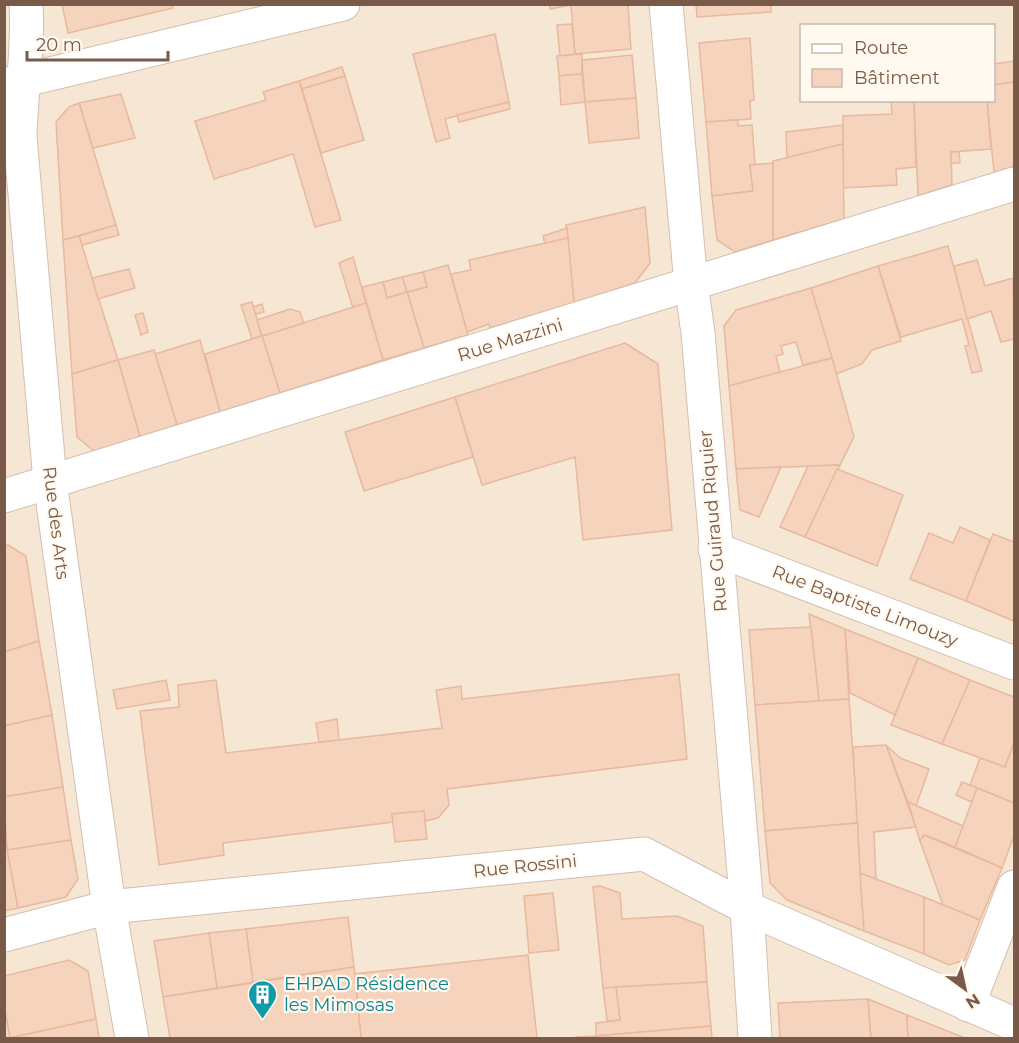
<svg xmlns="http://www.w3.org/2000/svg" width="1019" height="1043" viewBox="0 0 1019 1043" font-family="Montserrat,sans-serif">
<rect width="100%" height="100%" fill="#fef5e7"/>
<!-- residential -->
<path fill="#f6e7d5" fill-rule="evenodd" d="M 5,5 L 1014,5 L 1014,1038 L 5,1038 ZM 802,26 L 994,26 L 994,100 L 802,100 Z"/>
<!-- building -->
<g fill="#f5d3bd" stroke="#e8b99c" stroke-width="1.5">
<polygon points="62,4 172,4 173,8 68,33"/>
<polygon points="550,4 628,4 631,49 575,54 571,5 550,9"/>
<polygon points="696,4 771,4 771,12 697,17"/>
<polygon points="572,24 575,54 560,56 557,25"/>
<polygon points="495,34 509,102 445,119 450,138 436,142 413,54"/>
<polygon points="750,38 754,100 750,101 751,119 706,122 699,43"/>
<polygon points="582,54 582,74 559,76 557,56"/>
<polygon points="632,55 636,98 585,102 582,60"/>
<polygon points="1014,61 1014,82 994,85 994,64"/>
<polygon points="342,67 345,76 302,89 299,81"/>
<polygon points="582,74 585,102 561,105 559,76"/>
<polygon points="345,76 364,140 321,153 302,89"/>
<polygon points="299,81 341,220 315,227 293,154 214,179 195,121 266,100 263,92"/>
<polygon points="1014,82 1014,166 994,173 987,100 994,100 994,85"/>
<polygon points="121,94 135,138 93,148 79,103"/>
<polygon points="636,98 639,138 589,143 585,102"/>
<polygon points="891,100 914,100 916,167 896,169 897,185 843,188 843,116 892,114"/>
<polygon points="914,100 987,100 991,149 951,152 952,185 918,196"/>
<polygon points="509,102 510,109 459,122 457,115"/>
<polygon points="79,103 116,225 63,240 56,122 69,107"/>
<polygon points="738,120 738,126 752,125 755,165 750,165 753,191 712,196 706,122"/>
<polygon points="843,125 843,144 787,158 786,132"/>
<polygon points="843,144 844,219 773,240 773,161"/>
<polygon points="951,152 959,152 960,163 951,163"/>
<polygon points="773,163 773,240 735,252 717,240 712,196 753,191 750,165"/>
<polygon points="645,207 650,263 635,283 574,303 566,225"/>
<polygon points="116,225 119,235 82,245 79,236"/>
<polygon points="567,228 568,238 545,244 543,236"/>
<polygon points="79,236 118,360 72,374 63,240"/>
<polygon points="568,238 574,303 490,328 489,324 467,332 451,274 471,270 469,260"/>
<polygon points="948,246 982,371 972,373 965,346 969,345 962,319 901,337 878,266"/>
<polygon points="353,257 366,303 353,308 339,263"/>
<polygon points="977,260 985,286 1013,278 1014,339 1001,342 991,311 967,319 954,266"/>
<polygon points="448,265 468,335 424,348 407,292 427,287 423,272"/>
<polygon points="878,266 901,341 872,350 862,364 836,374 811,288"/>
<polygon points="129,269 135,288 98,299 92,278"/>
<polygon points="423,272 427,287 407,292 402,277"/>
<polygon points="402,277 407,292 387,298 383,282"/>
<polygon points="383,282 387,298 407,292 424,348 383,360 362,287"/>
<polygon points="811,288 832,358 803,365 796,342 781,346 783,354 776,356 780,372 729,386 724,326 736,310"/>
<polygon points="252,302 262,336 252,339 241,305"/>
<polygon points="366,303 383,360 280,393 262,336"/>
<polygon points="262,304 264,312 256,314 253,307"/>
<polygon points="290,309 300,312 304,323 262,336 257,320"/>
<polygon points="143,313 148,332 141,335 135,315"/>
<polygon points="262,336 280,393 220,412 205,354"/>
<polygon points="200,340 220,412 177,425 155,354"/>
<polygon points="625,343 658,364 672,530 583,540 575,457 482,485 455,397"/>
<polygon points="154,350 177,425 140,437 118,360"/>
<polygon points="832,358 854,437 840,465 736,469 729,386"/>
<polygon points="118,360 140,437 94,451 77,437 72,374"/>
<polygon points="455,397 473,457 364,491 345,432"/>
<polygon points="840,465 805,537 780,527 808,466"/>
<polygon points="781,467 759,517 740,510 736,469"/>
<polygon points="837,469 903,495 877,566 805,537"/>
<polygon points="960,527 990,540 966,601 910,579 929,533 953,543"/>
<polygon points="993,534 1014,542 1014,621 966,601"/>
<polygon points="8,545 26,556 39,641 4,652 4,546"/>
<polygon points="809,614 845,629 849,699 819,701"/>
<polygon points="811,627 819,701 755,705 749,630"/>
<polygon points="845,629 918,658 895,715 850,693"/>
<polygon points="39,641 52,715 4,726 4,652"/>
<polygon points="918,658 970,680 942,744 891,725"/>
<polygon points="679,674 687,759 447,789 449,805 438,818 425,821 424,811 392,814 393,822 223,843 224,855 159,865 140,711 179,707 178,685 216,680 226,753 442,728 436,690 461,686 462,699"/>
<polygon points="166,680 170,700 117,709 113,690"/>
<polygon points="970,680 1014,697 1014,743 1005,767 942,744"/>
<polygon points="849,699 858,823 765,831 755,705"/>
<polygon points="52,715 63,787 4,797 4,726"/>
<polygon points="337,719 339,740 319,742 316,723"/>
<polygon points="1014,743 1014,803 970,785 980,758 1005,767"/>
<polygon points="886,745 900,758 929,769 916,806 908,802"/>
<polygon points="886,745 916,827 874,832 876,879 860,873 853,747"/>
<polygon points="962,782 977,788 972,802 956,795"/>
<polygon points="63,787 71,840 7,850 4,797"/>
<polygon points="977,788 1014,803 1014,836 1002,868 955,847"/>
<polygon points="908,802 963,826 955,847 924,835 920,841"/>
<polygon points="424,811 427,839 395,842 392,814"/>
<polygon points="858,823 858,838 864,931 787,900 770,883 765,831"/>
<polygon points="4,832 18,908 4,911"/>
<polygon points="924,835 1002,868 980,920 943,905 920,841"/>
<polygon points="71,840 78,879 66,897 18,908 7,850"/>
<polygon points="860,873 924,897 924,954 864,931"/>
<polygon points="600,886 620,893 622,919 677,916 703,926 707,982 603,988 593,887"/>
<polygon points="553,893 559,950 529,953 524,896"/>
<polygon points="924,897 980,920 965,960 949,965 924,954"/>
<polygon points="348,917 354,967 253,982 246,929"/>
<polygon points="246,929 253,982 217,988 209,933"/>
<polygon points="209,933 217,988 163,997 154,941"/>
<polygon points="528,955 537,1038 361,1038 354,974"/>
<polygon points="69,960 88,971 96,1019 10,1038 4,1005 4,976"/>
<polygon points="354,967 361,1038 170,1038 163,997"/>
<polygon points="707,982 711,1026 596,1036 596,1023 620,1020 616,987"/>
<polygon points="616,987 620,1020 607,1021 603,988"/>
<polygon points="868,999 871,1038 780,1038 778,1003"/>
<polygon points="868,999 907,1015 908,1038 871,1038"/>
<polygon points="4,1005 10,1038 4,1038"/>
<polygon points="907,1015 965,1038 908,1038"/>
<polygon points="96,1019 99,1038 10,1038"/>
<polygon points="711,1026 712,1038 575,1037 596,1036"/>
</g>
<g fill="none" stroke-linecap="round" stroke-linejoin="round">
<defs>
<g id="street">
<path d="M 26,4 C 29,47 21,93 20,137 L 50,481 L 109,907 L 132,1038"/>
<polyline points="666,4 691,284 698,333 747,908 755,1038"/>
<polyline points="4,85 343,4"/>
<polyline points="4,496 1014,184"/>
<polyline points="715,549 1014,663"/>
<polyline points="4,935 109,907 644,854 747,908 1014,1024"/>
<polyline points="968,1005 1014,887"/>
</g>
</defs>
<!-- street casing -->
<use href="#street" stroke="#d3beae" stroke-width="35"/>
<!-- street -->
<use href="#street" stroke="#fff" stroke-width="33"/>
</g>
<!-- icons -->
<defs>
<symbol id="building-pin" viewBox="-11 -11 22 30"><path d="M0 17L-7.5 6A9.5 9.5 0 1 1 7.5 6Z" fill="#0f9aa8" stroke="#fff9ef"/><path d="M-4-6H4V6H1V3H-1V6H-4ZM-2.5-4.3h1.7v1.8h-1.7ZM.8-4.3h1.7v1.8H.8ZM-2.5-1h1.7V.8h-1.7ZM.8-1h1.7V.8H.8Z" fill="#fff"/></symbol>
</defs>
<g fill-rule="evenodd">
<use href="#building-pin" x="246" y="978" width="33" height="45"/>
</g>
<g text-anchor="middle" stroke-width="4.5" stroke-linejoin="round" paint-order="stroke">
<!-- street labels -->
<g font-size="18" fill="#795a49" stroke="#fff9ef">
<text transform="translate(510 340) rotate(-17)" y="6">Rue Mazzini</text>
<text transform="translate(713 521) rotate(-95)" y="6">Rue Guiraud Riquier</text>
<text transform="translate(56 523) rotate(83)" y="6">Rue des Arts</text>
<text transform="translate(865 606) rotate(21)" y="6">Rue Baptiste Limouzy</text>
<text transform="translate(525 866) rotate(-6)" y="6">Rue Rossini</text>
</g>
<!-- culture labels -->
<g font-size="18" fill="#0d838f" stroke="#fff9ef" text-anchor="start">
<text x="284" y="990">EHPAD Résidence<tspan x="284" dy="21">les Mimosas</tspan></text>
</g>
</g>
<!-- border -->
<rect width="1019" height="1043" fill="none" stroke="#795a49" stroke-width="12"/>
<!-- legend -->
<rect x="800" y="24" width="195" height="78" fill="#fff9ef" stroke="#c9b9ad" stroke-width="1.5"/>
<rect x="812" y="44" width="30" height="9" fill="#ffffff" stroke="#c9b9ad" stroke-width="1.5"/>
<text x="854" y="54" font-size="18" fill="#795a49">Route</text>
<rect x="812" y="69" width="30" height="18" fill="#f5d3bd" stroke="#c9b9ad" stroke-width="1.5"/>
<text x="854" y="84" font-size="18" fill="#795a49">Bâtiment</text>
<!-- north arrow -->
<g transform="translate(965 989) rotate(147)" stroke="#fff9ef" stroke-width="4.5" paint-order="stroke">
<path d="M0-4.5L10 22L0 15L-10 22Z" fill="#795a49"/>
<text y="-9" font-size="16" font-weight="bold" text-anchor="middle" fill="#795a49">N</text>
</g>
<!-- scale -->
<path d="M27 51v9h141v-9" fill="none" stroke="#795a49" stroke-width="3"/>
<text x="36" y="51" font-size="18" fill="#795a49" stroke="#fff9ef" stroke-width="4.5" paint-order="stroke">20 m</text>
</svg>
